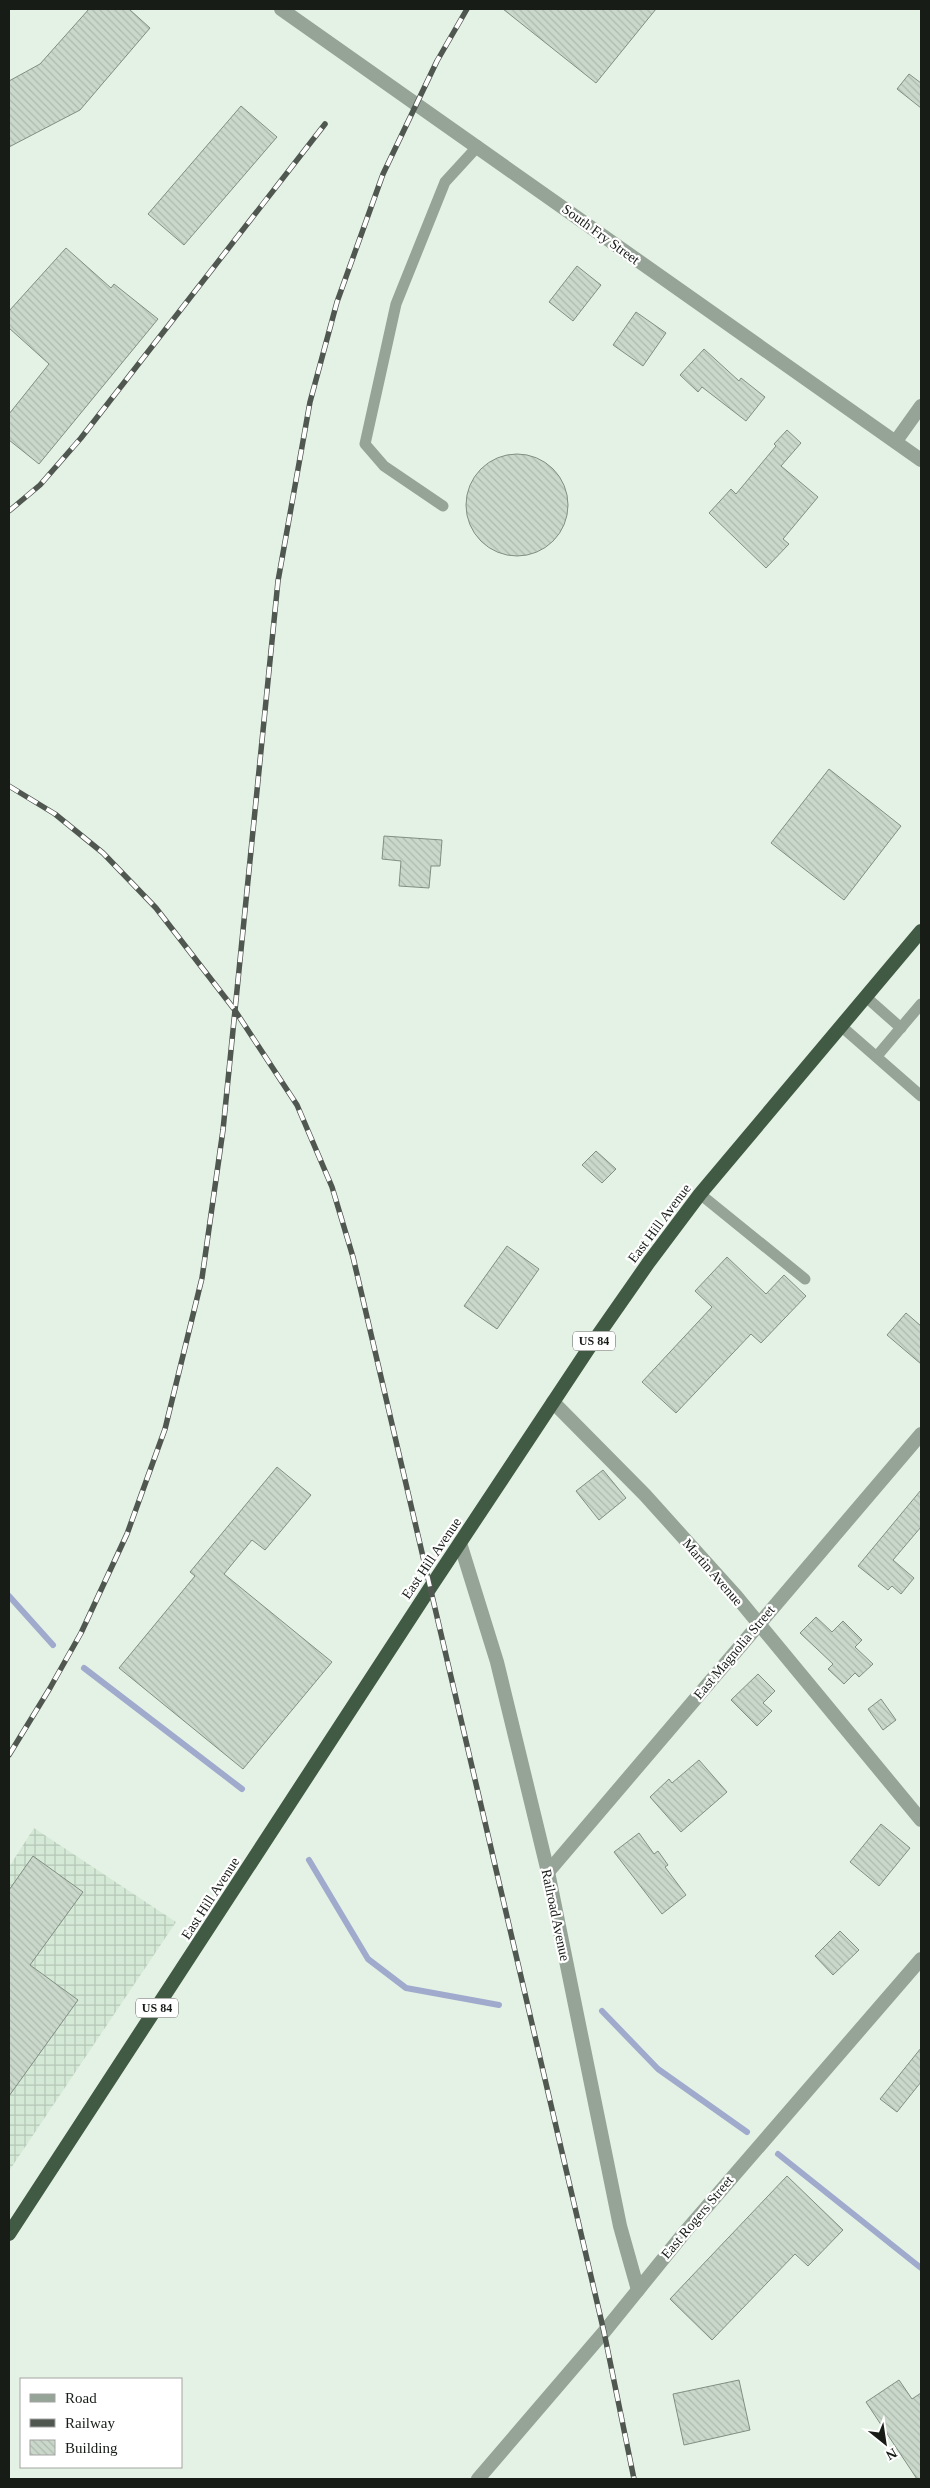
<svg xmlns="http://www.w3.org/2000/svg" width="930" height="2488" viewBox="0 0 930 2488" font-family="Georgia,serif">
<defs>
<pattern id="industrial-grid" width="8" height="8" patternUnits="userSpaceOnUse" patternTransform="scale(1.25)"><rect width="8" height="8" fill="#d5e9d7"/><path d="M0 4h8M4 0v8" fill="none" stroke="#b6c7b8"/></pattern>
<pattern id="building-back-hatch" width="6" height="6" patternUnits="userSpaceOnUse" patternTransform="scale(1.25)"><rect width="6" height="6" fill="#cad8cb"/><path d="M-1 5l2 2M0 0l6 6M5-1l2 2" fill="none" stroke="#adb9ae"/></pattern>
</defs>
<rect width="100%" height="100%" fill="#e4f2e5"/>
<!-- industrial -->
<polygon fill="url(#industrial-grid)" points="34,1828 176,1922 9,2171 9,1867"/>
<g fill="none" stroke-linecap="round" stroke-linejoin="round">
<!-- stream -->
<g stroke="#a0aacc" stroke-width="6">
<polyline points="9,1596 53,1645"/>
<polyline points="84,1668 242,1789"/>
<polyline points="309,1860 368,1959 406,1988 499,2005"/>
<polyline points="602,2011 658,2069 747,2132"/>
<polyline points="778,2154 921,2268"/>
</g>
</g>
<!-- building -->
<g fill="url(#building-back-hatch)" stroke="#818e82">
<polygon points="89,9 129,9 150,28 80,110 9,147 9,81 40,64"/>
<polygon points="503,9 656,9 596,83"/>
<polygon points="909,74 921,83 921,108 897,89"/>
<polygon points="241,106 277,137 184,245 148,214"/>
<polygon points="66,248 111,288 114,284 158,319 39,464 9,440 9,414 49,364 9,328 9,311"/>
<polygon points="577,266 601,285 573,321 549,302"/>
<polygon points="636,312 666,333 643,366 613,345"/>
<polygon points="704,349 739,381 741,378 765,397 746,421 702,387 698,392 680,375"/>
<polygon points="787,430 801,443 781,466 818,497 783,539 789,544 766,568 709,513 731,489 736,494 776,446 774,444"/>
<circle cx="517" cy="505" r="51"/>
<polygon points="829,769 901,826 844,900 771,843"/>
<polygon points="384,836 442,840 440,866 431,866 429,888 399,886 401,861 382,859"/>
<polygon points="596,1151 616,1169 602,1183 582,1165"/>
<polygon points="507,1246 539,1269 497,1329 464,1306"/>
<polygon points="727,1257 766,1294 784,1275 806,1296 761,1343 751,1334 676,1413 642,1382 712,1307 695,1291"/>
<polygon points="906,1313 921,1326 921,1364 887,1335"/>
<polygon points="277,1467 311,1495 265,1550 252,1540 224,1574 332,1662 243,1769 119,1668 195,1576 190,1572"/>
<polygon points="603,1470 626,1498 599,1520 576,1491"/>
<polygon points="921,1490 921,1527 893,1560 914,1578 901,1594 892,1586 888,1590 858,1566"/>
<polygon points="816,1617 832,1632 843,1621 862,1640 855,1647 873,1664 859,1677 855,1673 844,1684 828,1669 833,1664 800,1633"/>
<polygon points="758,1674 775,1691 763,1703 772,1711 757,1726 731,1700"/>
<polygon points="881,1699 896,1720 883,1730 868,1709"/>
<polygon points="699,1760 727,1792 681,1832 650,1797 669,1779 672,1783"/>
<polygon points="881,1824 910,1848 879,1886 850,1862"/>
<polygon points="639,1833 654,1854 658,1851 668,1865 665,1867 686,1895 662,1914 614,1852"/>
<polygon points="33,1856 83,1892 30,1965 78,2000 9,2096 9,1890"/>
<polygon points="840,1931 859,1950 833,1975 815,1956"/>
<polygon points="921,2048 921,2082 897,2112 880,2099"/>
<polygon points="787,2176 843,2230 808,2266 795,2254 712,2340 670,2299"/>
<polygon points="739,2380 750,2430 684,2445 673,2394"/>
<polygon points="899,2380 912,2399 921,2393 921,2479 917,2479 866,2402"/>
</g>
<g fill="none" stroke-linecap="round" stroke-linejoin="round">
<!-- service -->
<g stroke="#96a397" stroke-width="11">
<polyline points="443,506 384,466 365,444 396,304 445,182 478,146"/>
<polyline points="866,997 901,1028"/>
<polyline points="841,1026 921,1096"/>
<polyline points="877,1056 921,1004"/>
<polyline points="700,1194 805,1279"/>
</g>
<!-- minor -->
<g stroke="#96a397" stroke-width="14">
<polyline points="553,1402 645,1495 736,1596 921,1820"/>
<polyline points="460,1543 497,1662 548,1872 620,2226 638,2290"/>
<polyline points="548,1872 921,1434"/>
<polyline points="478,2479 604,2332 685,2232 921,1959"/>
</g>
<!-- tertiary -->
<g stroke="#96a397" stroke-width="14">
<polyline points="281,9 921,460"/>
<polyline points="896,441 921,406"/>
</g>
<!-- trunk -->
<polyline stroke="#415a44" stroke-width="14" points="9,2234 430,1588 589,1348 649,1262 700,1194 921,931"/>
<defs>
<g id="rail">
<polyline points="9,511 40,485 81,438 325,124"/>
<polyline points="9,786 55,814 103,853 156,908 234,1009 297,1105 332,1187 353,1257 604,2332 634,2479"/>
<polyline points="9,1755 50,1688 81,1633 127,1534 165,1429 202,1278 223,1130 278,581 310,402 337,302 383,174 437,61 467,9"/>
</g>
</defs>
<!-- rail casing -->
<use href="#rail" stroke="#505750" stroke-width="5.5"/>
<!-- rail -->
<use href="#rail" stroke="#fff" stroke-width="4" stroke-dasharray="11" stroke-linecap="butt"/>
</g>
<g text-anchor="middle" stroke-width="4.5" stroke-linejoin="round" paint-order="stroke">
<!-- shield labels -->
<g fill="#fff" stroke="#5d605d" stroke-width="1">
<rect x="573" y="1331.5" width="42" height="19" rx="4"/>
<rect x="136" y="1998.5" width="42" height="19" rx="4"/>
</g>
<g font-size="12" font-weight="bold" fill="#171c17">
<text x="594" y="1345">US 84</text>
<text x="157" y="2012">US 84</text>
</g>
<!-- street labels -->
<g font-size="14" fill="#171c17" stroke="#fff">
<text transform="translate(601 234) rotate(36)" y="5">South Fry Street</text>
<text transform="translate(659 1223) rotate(-53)" y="5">East Hill Avenue</text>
<text transform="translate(431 1558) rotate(-56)" y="5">East Hill Avenue</text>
<text transform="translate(713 1572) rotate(49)" y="5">Martin Avenue</text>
<text transform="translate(734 1652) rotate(-50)" y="5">East Magnolia Street</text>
<text transform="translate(210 1898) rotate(-57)" y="5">East Hill Avenue</text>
<text transform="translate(556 1915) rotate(78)" y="5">Railroad Avenue</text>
<text transform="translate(697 2217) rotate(-50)" y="5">East Rogers Street</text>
</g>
</g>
<!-- border -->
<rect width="930" height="2488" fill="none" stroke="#171c17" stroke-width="20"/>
<!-- legend -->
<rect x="20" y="2378" width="162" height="90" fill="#ffffff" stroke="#a2a4a2"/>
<rect x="30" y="2394" width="25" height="8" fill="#96a397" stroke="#a2a4a2"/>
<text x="65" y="2403" font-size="15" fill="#171c17">Road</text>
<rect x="30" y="2419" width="25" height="8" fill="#505750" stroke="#a2a4a2"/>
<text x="65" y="2428" font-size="15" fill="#171c17">Railway</text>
<rect x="30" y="2440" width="25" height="15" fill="url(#building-back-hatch)" stroke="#a2a4a2"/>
<text x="65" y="2453" font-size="15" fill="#171c17">Building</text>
<!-- north arrow -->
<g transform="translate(885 2443) rotate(150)" stroke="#ffffff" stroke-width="4" paint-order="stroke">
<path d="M0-4L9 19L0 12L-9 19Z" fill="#171c17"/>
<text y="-8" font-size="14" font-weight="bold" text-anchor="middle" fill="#171c17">N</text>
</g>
</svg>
